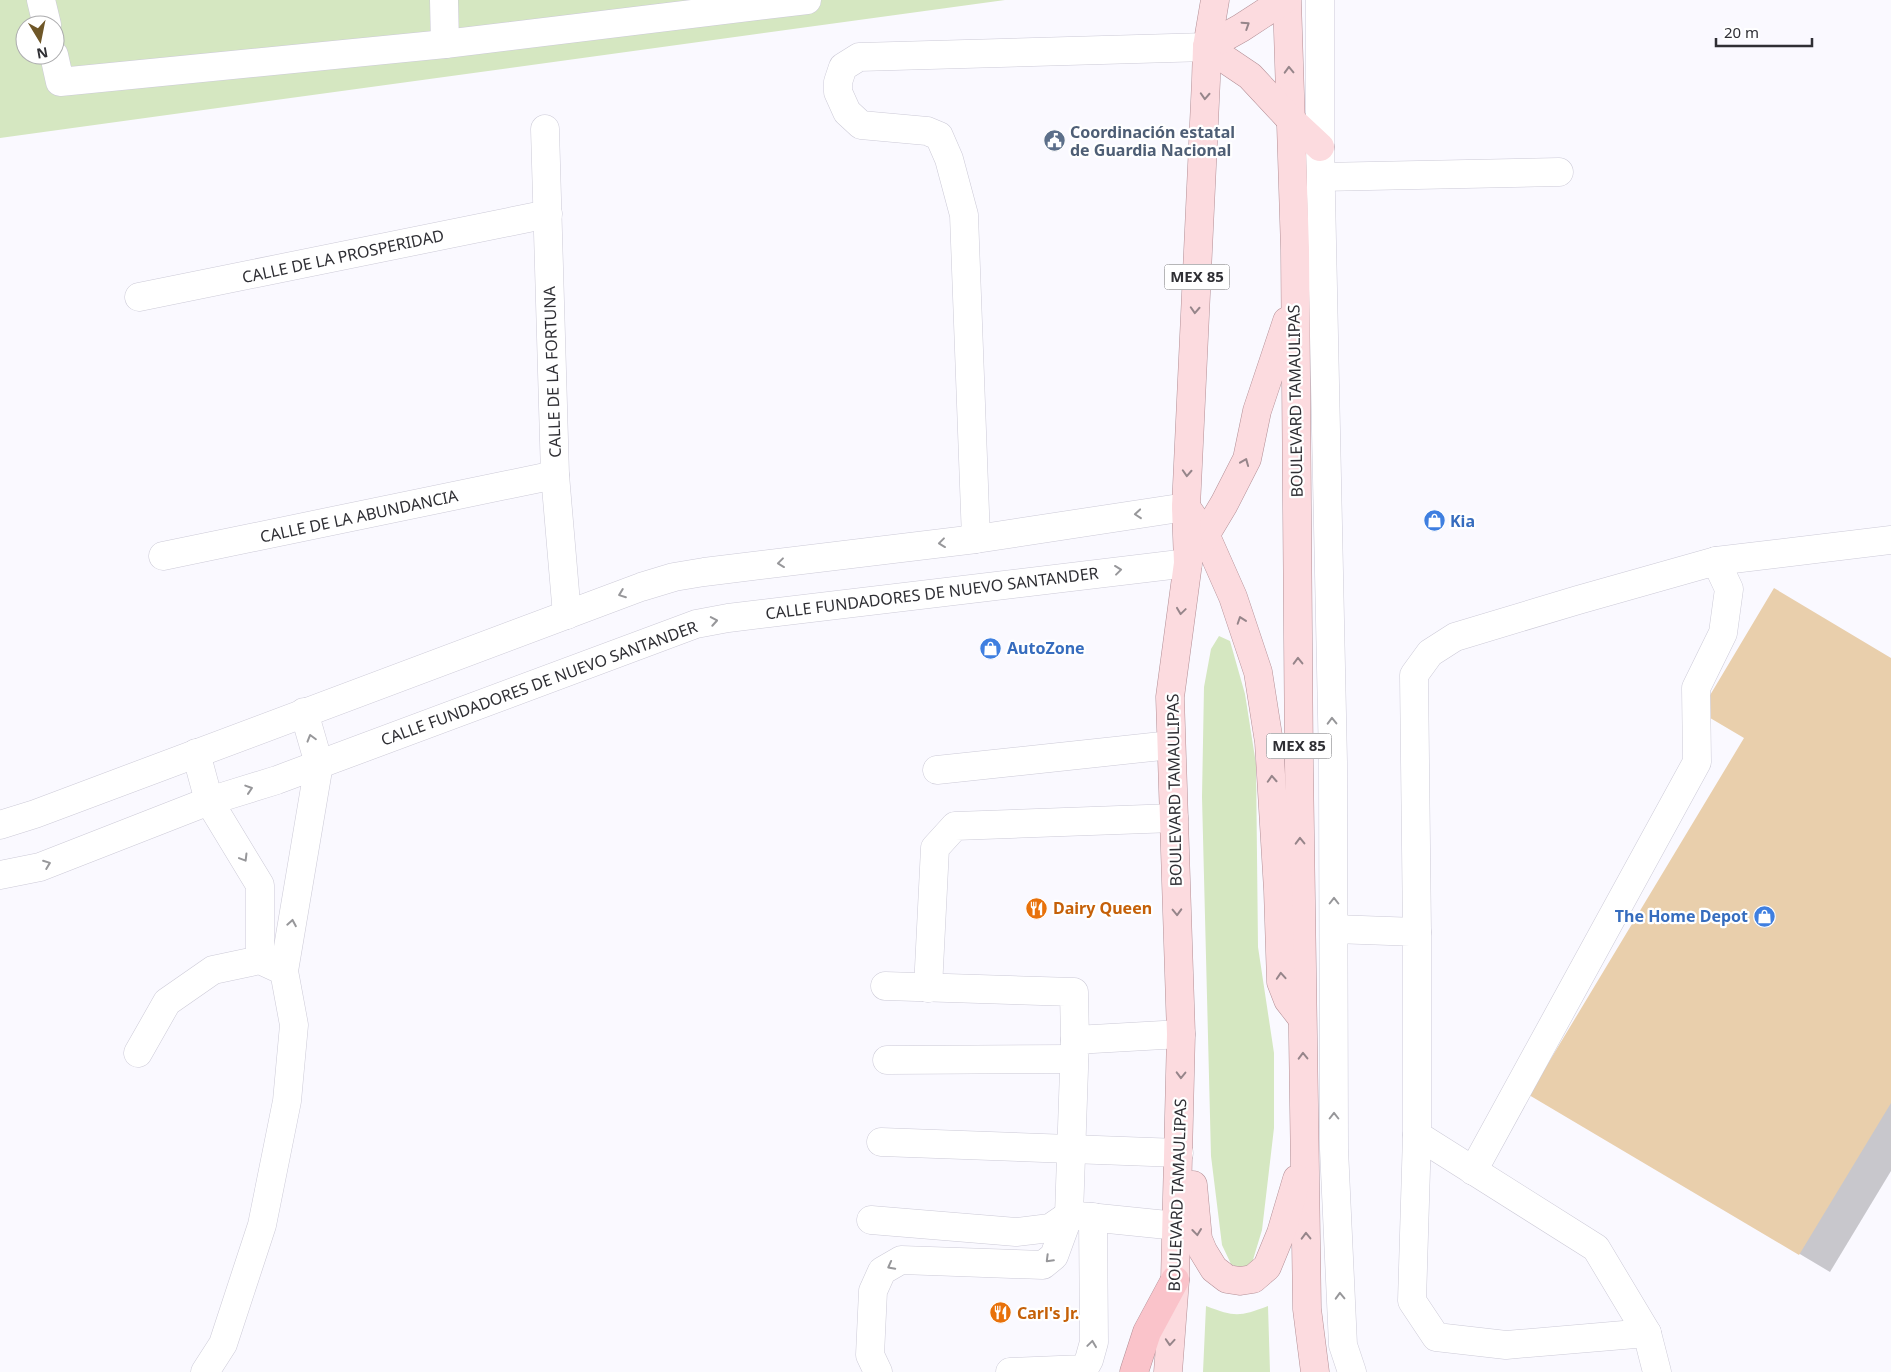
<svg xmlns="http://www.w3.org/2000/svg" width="1891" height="1372" viewBox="0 0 1891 1372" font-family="'Noto Sans',sans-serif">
<rect width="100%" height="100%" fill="#faf9ff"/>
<!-- green -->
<g fill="#d5e7c1" fill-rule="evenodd">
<path d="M 0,0 L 1005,0 L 0,138 ZM 25,25 L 55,25 L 55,55 L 25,55 Z"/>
<polygon points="1219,636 1230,641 1245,694 1256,764 1258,947 1274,1053 1274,1128 1262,1230 1252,1263 1241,1270 1231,1264 1222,1245 1211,1156 1202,797 1204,687 1211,649"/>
<path d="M 1206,1306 C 1235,1317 1239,1317 1268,1306 L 1270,1372 L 1203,1372 Z"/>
</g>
<!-- shadow -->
<polygon fill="#0003" points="1891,659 1891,1171 1830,1272 1531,1094 1746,737"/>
<!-- building -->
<polygon fill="#e9cfac" points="1774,588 1891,658 1891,1103 1799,1255 1529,1095 1744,738 1700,712"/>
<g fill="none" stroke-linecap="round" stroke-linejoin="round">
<defs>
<g id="minor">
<polyline points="41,0 47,25"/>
<polyline points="444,0 445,44"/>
<polyline points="1320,0 1320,147 1333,762 1334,1149 1343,1345 1352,1372"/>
<polyline points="54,55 60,82 445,44 807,0"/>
<polyline points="545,129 555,475 567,615"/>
<polyline points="1321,177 1559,172"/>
<polyline points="139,297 548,214"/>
<polyline points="976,539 964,215 949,159 939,136 927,131 861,125 847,112 838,92 838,82 843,67 859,57 1207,47"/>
<polyline points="163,556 555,475"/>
<polyline points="1716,561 1891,540"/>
<polyline points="196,753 209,801 260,885 260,960"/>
<polyline points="937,770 1171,745"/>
<polyline points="0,825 35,814 641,587 674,577 704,572 976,539 1186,507"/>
<polyline points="0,875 40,867 209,801 277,780 696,624 728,618 1188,563"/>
<polyline points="1334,929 1417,932 1417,1135 1596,1248 1647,1333 1657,1372"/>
<polyline points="1417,932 1414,675 1430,653 1455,637 1578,600 1716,561 1729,589 1723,633 1696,688 1697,762 1473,1171"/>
<polyline points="284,971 319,764 304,712"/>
<polyline points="885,986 1074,992 1075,1040"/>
<polyline points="928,988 935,848 955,826 1174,818"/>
<polyline points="138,1053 167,1002 213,970 260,960 284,971 294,1025 287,1101 262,1225 223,1344 205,1372"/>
<polyline points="887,1060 1074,1059"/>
<polyline points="1417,1135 1412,1301 1436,1337 1506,1345 1647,1333"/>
<polyline points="881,1142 1179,1153"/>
<polyline points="871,1220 1016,1232 1050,1228 1069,1215"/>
<polyline points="1177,1226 1069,1215 1075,1040 1181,1034"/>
<polyline points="878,1372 870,1355 873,1291 882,1271 901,1260 1043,1265 1054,1256 1069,1215"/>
<polyline points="1010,1372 1084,1369 1089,1360 1094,1342 1093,1217"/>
</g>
<g id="major">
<polyline points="1287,0 1295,250 1299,764 1307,1309 1315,1372"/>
<polyline points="1207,47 1250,76 1290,119 1320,147"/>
<polyline points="1207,47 1241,28 1284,0"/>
<polyline points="1186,507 1206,536 1233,597 1258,672 1269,742 1278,890 1281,982 1288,1000 1302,1018"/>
<polyline points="1197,549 1224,504 1247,459 1257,411 1287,321"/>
<polyline points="1193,1185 1198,1239 1203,1251 1214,1269 1227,1279 1240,1281 1253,1279 1267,1267 1281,1233 1297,1179"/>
<polyline points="1168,1372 1175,1280 1181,1034 1170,697 1188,563 1186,507 1206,80 1207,47 1215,0"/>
</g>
<polyline id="highway" points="1134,1372 1147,1332 1175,1280"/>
</defs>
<!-- minor casing -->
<use href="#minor" stroke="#cccad7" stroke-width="29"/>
<!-- major casing -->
<use href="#major" stroke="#b38f96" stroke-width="29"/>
<!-- highway casing -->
<use href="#highway" stroke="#b38f96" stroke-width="29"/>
<!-- minor -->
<use href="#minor" stroke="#fff" stroke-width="28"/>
<!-- major -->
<use href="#major" stroke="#fcdbdf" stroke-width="28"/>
<!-- highway -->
<use href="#highway" stroke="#fac3ca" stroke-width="28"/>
</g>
<!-- one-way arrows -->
<defs><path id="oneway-chevron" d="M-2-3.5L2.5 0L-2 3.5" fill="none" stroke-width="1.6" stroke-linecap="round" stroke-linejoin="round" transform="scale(1.25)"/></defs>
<g stroke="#96858a">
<use href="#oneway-chevron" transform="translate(1246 25) rotate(-33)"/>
<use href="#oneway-chevron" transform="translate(1289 70) rotate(-92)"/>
<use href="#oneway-chevron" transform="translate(1205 96) rotate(93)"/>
<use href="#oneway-chevron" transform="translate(1195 310) rotate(93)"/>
<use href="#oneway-chevron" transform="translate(1245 462) rotate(-68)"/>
<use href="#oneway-chevron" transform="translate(1187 473) rotate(93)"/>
<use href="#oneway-chevron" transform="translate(1181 611) rotate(98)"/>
<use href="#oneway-chevron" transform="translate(1241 620) rotate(-109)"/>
<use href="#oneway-chevron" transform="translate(1298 661) rotate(-91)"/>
<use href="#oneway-chevron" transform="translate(1272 779) rotate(-93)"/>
<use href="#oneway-chevron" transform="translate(1300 841) rotate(-91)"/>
<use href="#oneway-chevron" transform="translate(1177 912) rotate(88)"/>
<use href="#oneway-chevron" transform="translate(1281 976) rotate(-94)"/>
<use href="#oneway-chevron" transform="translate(1303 1056) rotate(-91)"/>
<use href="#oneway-chevron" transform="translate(1181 1075) rotate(91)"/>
<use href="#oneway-chevron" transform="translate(1197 1232) rotate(83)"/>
<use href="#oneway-chevron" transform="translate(1306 1236) rotate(-91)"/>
<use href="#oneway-chevron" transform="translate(1170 1342) rotate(94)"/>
</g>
<g stroke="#97979a">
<use href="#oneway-chevron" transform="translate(1138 514) rotate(175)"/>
<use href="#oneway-chevron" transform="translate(942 543) rotate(173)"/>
<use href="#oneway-chevron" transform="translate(781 563) rotate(173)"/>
<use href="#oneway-chevron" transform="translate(1118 570) rotate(-7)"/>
<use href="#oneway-chevron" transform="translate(622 594) rotate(159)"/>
<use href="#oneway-chevron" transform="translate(714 621) rotate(-10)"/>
<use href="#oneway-chevron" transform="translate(1332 721) rotate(-91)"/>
<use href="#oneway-chevron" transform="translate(311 738) rotate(-106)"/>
<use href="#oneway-chevron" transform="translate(249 789) rotate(-18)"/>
<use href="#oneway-chevron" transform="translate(244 858) rotate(59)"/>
<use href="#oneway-chevron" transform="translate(47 864) rotate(-21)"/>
<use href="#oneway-chevron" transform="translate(1334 901) rotate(-90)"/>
<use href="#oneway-chevron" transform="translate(292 923) rotate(-80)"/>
<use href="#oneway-chevron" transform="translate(1334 1116) rotate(-90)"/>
<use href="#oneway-chevron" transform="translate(1049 1259) rotate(135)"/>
<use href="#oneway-chevron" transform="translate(891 1266) rotate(152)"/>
<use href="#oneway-chevron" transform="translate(1340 1296) rotate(-92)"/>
<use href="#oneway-chevron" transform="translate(1092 1344) rotate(-82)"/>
</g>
<!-- icons -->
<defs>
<symbol id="civic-disc" viewBox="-11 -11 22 22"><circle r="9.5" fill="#5c6f8a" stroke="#fff"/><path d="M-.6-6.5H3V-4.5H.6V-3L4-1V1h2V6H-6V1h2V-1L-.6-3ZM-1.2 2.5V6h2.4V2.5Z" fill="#fff"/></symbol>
<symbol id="shop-disc" viewBox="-11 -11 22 22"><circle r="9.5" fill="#3f7fe0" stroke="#fff"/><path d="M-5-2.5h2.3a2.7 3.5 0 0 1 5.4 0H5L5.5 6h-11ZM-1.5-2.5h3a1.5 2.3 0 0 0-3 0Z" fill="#fff"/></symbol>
<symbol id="restaurant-disc" viewBox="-11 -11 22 22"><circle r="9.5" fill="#e8710a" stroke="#fff"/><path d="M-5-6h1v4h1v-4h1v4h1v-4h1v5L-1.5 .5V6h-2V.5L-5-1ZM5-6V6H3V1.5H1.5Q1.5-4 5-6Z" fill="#fff"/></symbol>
</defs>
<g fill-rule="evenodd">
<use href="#civic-disc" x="1042" y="128" width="25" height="25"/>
<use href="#shop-disc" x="1422" y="508" width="25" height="25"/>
<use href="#shop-disc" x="978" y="636" width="25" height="25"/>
<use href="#restaurant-disc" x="1024" y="896" width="25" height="25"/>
<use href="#shop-disc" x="1752" y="904" width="25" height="25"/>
<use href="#restaurant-disc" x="988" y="1300" width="25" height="25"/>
</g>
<g text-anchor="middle" stroke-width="4.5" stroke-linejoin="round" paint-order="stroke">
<!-- shield labels -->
<g fill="#fff" stroke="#6d6d71" stroke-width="1">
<rect x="1164.5" y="264.5" width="65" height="25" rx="4"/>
<rect x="1266.5" y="733.5" width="65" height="25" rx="4"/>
</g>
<g font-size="15" font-weight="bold" fill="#2f2f34">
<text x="1197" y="282">MEX 85</text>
<text x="1299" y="751">MEX 85</text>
</g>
<!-- service labels -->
<g font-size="16" font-weight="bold" fill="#4e5e75" stroke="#fff" text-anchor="start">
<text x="1070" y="138">Coordinación estatal<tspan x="1070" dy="18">de Guardia Nacional</tspan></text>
</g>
<!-- street labels -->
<g font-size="16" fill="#2f2f34" stroke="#fff">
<text transform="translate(343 256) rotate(-12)" y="6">CALLE DE LA PROSPERIDAD</text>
<text transform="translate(552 372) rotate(-92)" y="6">CALLE DE LA FORTUNA</text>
<text transform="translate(1295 401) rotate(-91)" y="6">BOULEVARD TAMAULIPAS</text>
<text transform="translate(359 516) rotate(-12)" y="6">CALLE DE LA ABUNDANCIA</text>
<text transform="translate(932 593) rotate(-7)" y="6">CALLE FUNDADORES DE NUEVO SANTANDER</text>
<text transform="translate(539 683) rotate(-20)" y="6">CALLE FUNDADORES DE NUEVO SANTANDER</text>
<text transform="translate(1174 790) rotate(-91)" y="6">BOULEVARD TAMAULIPAS</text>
<text transform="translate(1177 1195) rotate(-88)" y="6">BOULEVARD TAMAULIPAS</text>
</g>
<!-- shop labels -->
<g font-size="16" font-weight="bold" fill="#366cbe" stroke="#fff" text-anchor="start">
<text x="1450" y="527">Kia</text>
<text x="1007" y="654">AutoZone</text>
<text x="1748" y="922" text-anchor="end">The Home Depot</text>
</g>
<!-- food labels -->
<g font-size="16" font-weight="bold" fill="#c56008" stroke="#fff" text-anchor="start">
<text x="1053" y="914">Dairy Queen</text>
<text x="1017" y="1319">Carl's Jr.</text>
</g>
</g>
<!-- north arrow -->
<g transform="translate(40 40) rotate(170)"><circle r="24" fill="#ffffff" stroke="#acacae"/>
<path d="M0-4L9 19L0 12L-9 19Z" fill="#6f5728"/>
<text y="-8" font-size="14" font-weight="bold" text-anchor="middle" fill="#2f2f34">N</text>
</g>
<!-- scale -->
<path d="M1716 38v8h96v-8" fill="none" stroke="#2f2f34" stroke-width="2.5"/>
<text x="1724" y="38" font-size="15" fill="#2f2f34" stroke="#ffffff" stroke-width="4" paint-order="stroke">20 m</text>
</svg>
